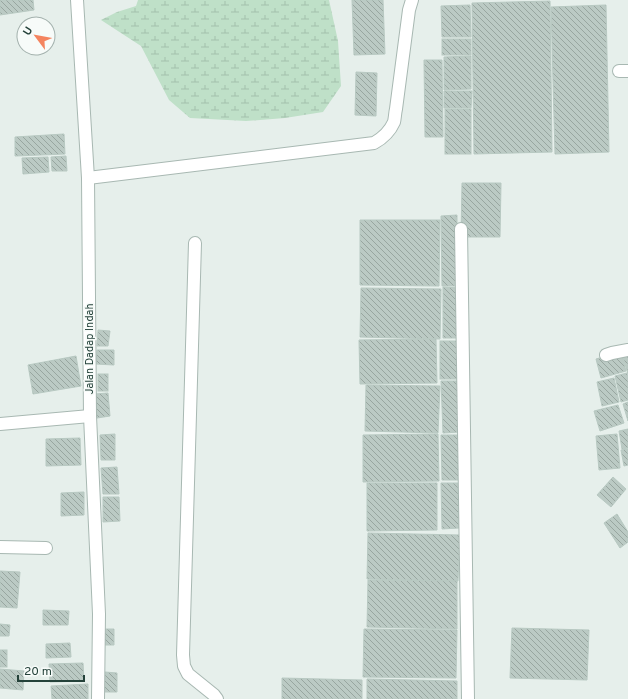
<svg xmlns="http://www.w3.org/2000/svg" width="628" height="699" viewBox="0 0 628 699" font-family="Overpass,sans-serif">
<defs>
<pattern id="wetland-marsh" width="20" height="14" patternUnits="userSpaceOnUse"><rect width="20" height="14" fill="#bfe0c8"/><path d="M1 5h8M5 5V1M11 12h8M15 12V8" fill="none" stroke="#a4c1ad"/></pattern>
<pattern id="building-back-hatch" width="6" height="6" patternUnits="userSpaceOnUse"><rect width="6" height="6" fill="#bbcac4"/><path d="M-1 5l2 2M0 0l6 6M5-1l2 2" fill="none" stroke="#98a6a0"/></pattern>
</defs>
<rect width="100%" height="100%" fill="#e6efeb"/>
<!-- wetland -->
<polygon fill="url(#wetland-marsh)" points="138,0 329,0 338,41 341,86 323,112 285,118 246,121 190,118 169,100 141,46 101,20 117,12 136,6"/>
<!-- building -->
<g fill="url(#building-back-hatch)" stroke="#b8c9c2">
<polygon points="0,0 33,0 34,10 0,15"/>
<polygon points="352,0 383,0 385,54 354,55"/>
<polygon points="550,1 552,152 474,154 472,3"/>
<polygon points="470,5 471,37 442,37 441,6"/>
<polygon points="606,5 609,152 555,154 551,7"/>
<rect x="442" y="39" width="29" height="16"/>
<polygon points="471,56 471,89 444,90 444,57"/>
<polygon points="424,60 442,60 443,137 425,137"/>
<polygon points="356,72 377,73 376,116 355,115"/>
<polygon points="444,91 472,91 471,108 444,108"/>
<rect x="445" y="109" width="26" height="45"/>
<polygon points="64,134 65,154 15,156 15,137"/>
<polygon points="66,156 67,171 52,171 51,157"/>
<polygon points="48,157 49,172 23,174 22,158"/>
<polygon points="462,183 501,183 500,237 461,237"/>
<polygon points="457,215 457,286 442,286 441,216"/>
<polygon points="360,220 440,220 439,286 360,285"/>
<polygon points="443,287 460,288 459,338 443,338"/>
<polygon points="361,288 441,289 440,339 360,337"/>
<polygon points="98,330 110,331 108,346 97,346"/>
<polygon points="436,339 437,383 360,384 359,340"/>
<rect x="440" y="341" width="17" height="38"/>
<polygon points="97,350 114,350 114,365 96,364"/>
<polygon points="621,352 626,371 601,378 596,359"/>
<polygon points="628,352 628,374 622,354"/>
<polygon points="76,356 81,386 33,394 28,365"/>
<polygon points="627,373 628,378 628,400 621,402 615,376"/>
<rect x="98" y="374" width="10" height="17"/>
<polygon points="614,378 619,402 602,406 597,382"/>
<polygon points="441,381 457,381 460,432 443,433"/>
<polygon points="366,385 440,386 438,433 365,431"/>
<polygon points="108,393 110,416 97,418 95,394"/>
<polygon points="628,402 628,421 623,404"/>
<polygon points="618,405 624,423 600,431 594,411"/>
<polygon points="628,429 628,448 622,449 619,431"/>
<polygon points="115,434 115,460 101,460 100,435"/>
<polygon points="438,434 439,481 363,482 363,435"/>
<polygon points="617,434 620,468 599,470 596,436"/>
<polygon points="441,435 460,435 460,480 442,480"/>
<polygon points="80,438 81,465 46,466 46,439"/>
<polygon points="628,449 628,465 624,466 621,450"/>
<polygon points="117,467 119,494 103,494 101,468"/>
<polygon points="613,477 626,489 611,507 597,495"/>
<polygon points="367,483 437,483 437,530 367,531"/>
<polygon points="441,483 458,483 459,528 442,529"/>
<polygon points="84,492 84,515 61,516 61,493"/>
<polygon points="103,497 119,497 120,521 103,522"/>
<polygon points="617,514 628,532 628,542 620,548 604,523"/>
<polygon points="368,533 460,535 458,581 367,579"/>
<polygon points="0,571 20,572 17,608 0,607"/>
<polygon points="368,580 457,581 457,629 367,627"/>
<polygon points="43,610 69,611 68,625 43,625"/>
<polygon points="0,624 10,625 9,636 0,636"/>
<polygon points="512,628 589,630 587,680 510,678"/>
<polygon points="104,629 114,629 114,645 105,645"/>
<polygon points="364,629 457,630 456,678 363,677"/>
<polygon points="70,643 71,657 46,658 46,644"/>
<rect x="0" y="650" width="7" height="17"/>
<polygon points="83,663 84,681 50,682 49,664"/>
<polygon points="0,669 24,671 23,690 0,688"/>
<polygon points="105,672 117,673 117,692 104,692"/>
<polygon points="282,678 362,680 362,699 282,699"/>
<polygon points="367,679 457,681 457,699 367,699"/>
<polygon points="88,684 88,699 52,699 51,686"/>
</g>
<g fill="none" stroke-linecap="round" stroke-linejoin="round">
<defs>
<g id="minor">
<polyline points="77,0 88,178 90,416 99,614 98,699"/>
<polyline points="619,71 628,71"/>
<path d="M 88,178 L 374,143 C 383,138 390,131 394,122 C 395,118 395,113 396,109 L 409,10 L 412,0"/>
<polyline points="461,229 468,699"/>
<polyline points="195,243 183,655 184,666 188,674 214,695 217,699"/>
<polyline points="606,355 612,353 628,350"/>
<polyline points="0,424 90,416"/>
<polyline points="0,547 46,548"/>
</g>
</defs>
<!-- minor casing -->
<use href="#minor" stroke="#a8b8b2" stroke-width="14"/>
<!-- minor -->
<use href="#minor" stroke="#fff" stroke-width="12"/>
</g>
<g text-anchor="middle" stroke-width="3" stroke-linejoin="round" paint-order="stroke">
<!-- street labels -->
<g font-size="11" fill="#24423a" stroke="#f7fbf9">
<text transform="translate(89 349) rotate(-90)" y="4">Jalan Dadap Indah</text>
</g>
</g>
<!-- north arrow -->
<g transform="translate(36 36) rotate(302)"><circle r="19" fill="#f7fbf9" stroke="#a3b1ad"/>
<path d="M0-3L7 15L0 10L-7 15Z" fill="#f4845f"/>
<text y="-6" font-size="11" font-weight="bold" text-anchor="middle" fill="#24423a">U</text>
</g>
<!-- scale -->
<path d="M18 675v6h66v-6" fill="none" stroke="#24423a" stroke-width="2"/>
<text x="24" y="675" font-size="12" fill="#24423a" stroke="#f7fbf9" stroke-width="3" paint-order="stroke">20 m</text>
</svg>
